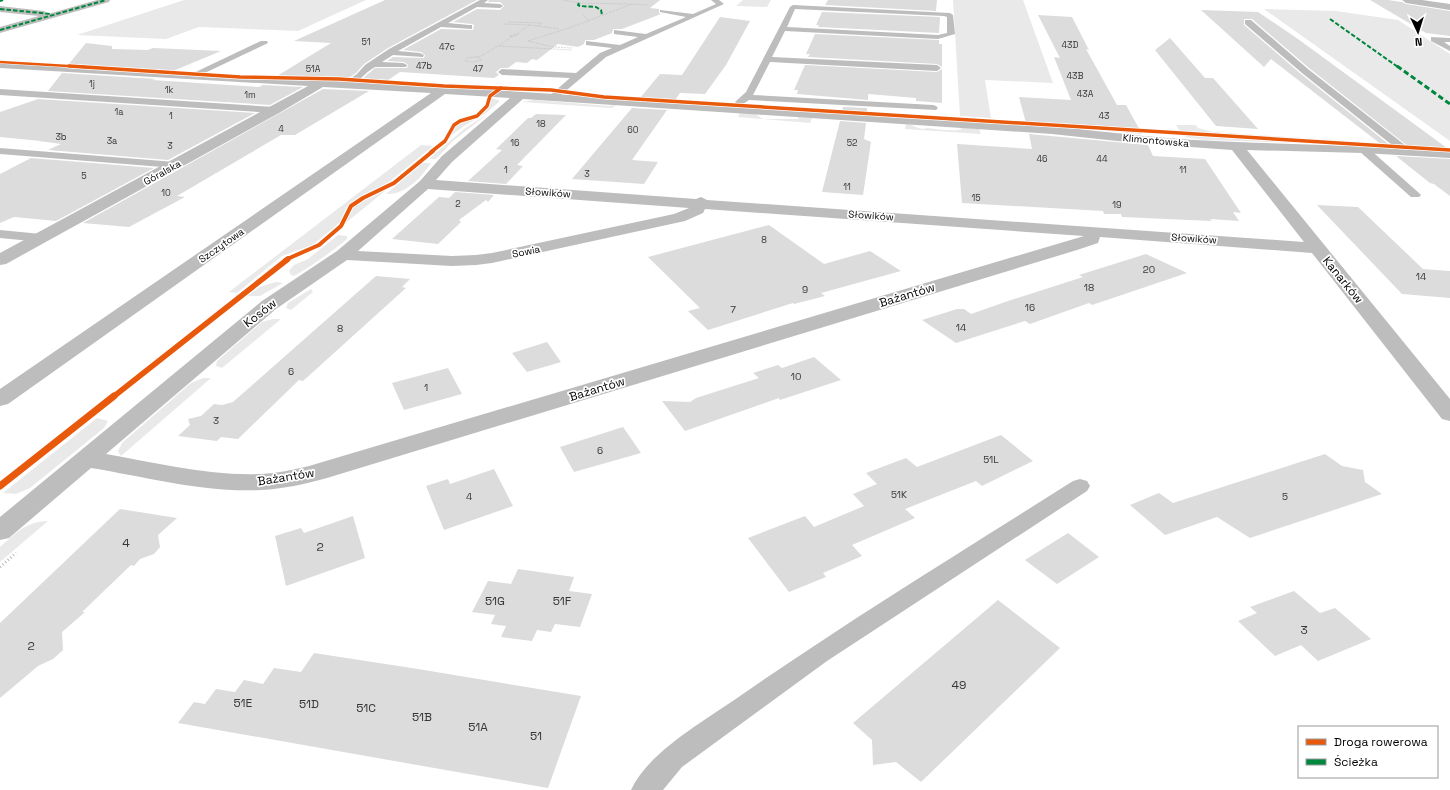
<svg xmlns="http://www.w3.org/2000/svg" width="1450" height="790" viewBox="0 0 1450 790" font-family="'Space Grotesk',sans-serif">
<rect width="100%" height="100%" fill="#fff"/>
<!-- green -->
<g fill="#e9e9e9">
<polygon points="184,0 366,0 298,31 199,27 166,39 77,35"/>
<polygon points="743,0 771,0 767,7 736,6"/>
<polygon points="953,0 1023,0 1053,83 985,80 991,118 960,116"/>
<polygon points="1264,9 1336,11 1398,20 1450,54 1450,141"/>
<path d="M 492,98 L 500,101 L 486,113 L 464,126 L 449,137 C 459,111 481,127 492,98 Z"/>
<polygon points="534,100 609,106 616,105 612,108 522,102"/>
<polygon points="489,113 453,141 436,159 429,159 464,129"/>
<polygon points="740,113 755,114 763,119 799,119 797,117 812,118 810,123 738,117"/>
<path d="M 906,124 C 912,124 916,128 922,129 C 924,129 926,128 928,128 C 935,129 956,132 962,129 L 957,127 L 979,129 L 981,134 L 905,129 Z"/>
<polygon points="1176,125 1196,125 1198,128 1213,132 1390,144 1177,132 1176,131 1179,130"/>
<polygon points="1180,135 1327,143 1332,144 1205,140 1190,138"/>
<polygon points="421,145 433,146 383,187 359,198 346,208 340,222 320,239 312,245 282,256 237,293 229,292"/>
<path d="M 423,163 L 431,163 C 421,178 405,195 386,194 Z"/>
<path d="M 390,187 L 348,221 L 343,225 C 348,220 349,212 354,207 C 363,198 378,193 390,187 Z"/>
<path d="M 338,235 L 347,236 L 347,239 C 330,253 313,265 294,276 L 291,275 L 289,271 L 294,265 L 308,259 Z"/>
<polygon points="276,282 283,283 260,296 247,296 259,287"/>
<polygon points="311,289 313,292 291,310 286,308 288,303"/>
<polygon points="273,319 281,319 222,368 216,366 217,361 262,322"/>
<polygon points="203,378 211,378 121,456 118,451 122,443 191,383"/>
<polygon points="97,418 108,421 104,428 30,488 16,494 3,493"/>
<path d="M 48,521 L 0,562 L 0,547 C 16,533 25,522 48,521 Z"/>
</g>
<!-- building -->
<g fill="#dcdcdc">
<polygon points="385,0 477,0 388,48 364,64 356,73 347,79 277,76 331,43 294,41"/>
<polygon points="489,0 660,0 650,8 659,9 659,13 661,14 622,29 613,29 612,33 594,40 585,40 584,44 578,47 558,44 537,60 532,59 527,63 516,62 508,68 501,68 496,72 499,75 494,78 400,72 385,82 361,80 375,68 407,68 408,65 404,62 387,61 393,57 424,58 425,55 421,52 403,50 441,29 473,30 474,25 472,24 453,22 477,9 500,10 504,6 500,2 488,2"/>
<polygon points="828,0 937,0 936,11 825,5"/>
<polygon points="1370,0 1388,0 1402,2 1406,4 1450,11 1450,36 1426,33"/>
<polygon points="1201,10 1258,12 1298,39 1447,148 1409,147 1309,68 1252,19 1244,19 1244,25 1301,74 1391,146 1382,145 1271,59 1264,67"/>
<polygon points="822,12 940,17 939,33 818,27 819,25 816,25"/>
<polygon points="1038,15 1072,17 1089,50 1086,49 1117,105 1126,105 1142,134 1026,123 1019,97 1071,100 1054,57 1060,58"/>
<polygon points="720,17 750,21 726,65 705,94 680,93 675,100 640,98 660,74 682,75"/>
<polygon points="815,34 939,40 939,44 942,44 942,67 937,64 808,57 810,54 806,54"/>
<polygon points="1170,38 1205,78 1213,78 1258,129 1216,126 1155,50"/>
<polygon points="86,43 112,46 112,49 148,50 153,48 221,51 173,71 68,65"/>
<polygon points="805,65 937,72 942,69 942,103 916,101 916,98 868,94 868,100 797,94 798,90 794,90"/>
<polygon points="62,73 156,79 152,80 259,87 263,85 303,87 270,105 48,91"/>
<polygon points="323,89 369,91 295,135 281,135 177,196 185,197 129,227 83,223"/>
<polygon points="38,99 255,113 168,160 48,150 61,144 39,141 41,141 0,137 0,112"/>
<polygon points="843,107 867,108 867,113 842,111"/>
<polygon points="632,108 667,110 632,160 658,162 644,184 572,179"/>
<polygon points="536,114 566,115 517,165 523,166 506,184 468,181 502,150 496,149 528,118 531,118"/>
<polygon points="840,121 866,123 864,139 871,142 863,195 822,192"/>
<polygon points="1029,134 1148,145 1153,156 1205,159 1241,213 1233,212 1239,221 1210,219 1212,221 1122,217 1121,214 1104,214 1103,211 962,203 957,144 1032,149"/>
<polygon points="1396,156 1450,159 1450,196 1434,184 1430,183"/>
<polygon points="31,158 154,168 56,221 14,217 0,223 0,174"/>
<polygon points="455,192 494,195 488,202 486,200 459,220 461,222 438,244 392,239 439,197 449,198"/>
<polygon points="1317,205 1358,207 1423,269 1450,271 1450,298 1402,294"/>
<polygon points="769,225 824,264 870,251 901,271 821,293 825,296 794,304 793,303 708,330 688,311 700,308 648,257"/>
<polygon points="1146,254 1187,273 1092,305 1089,303 1030,324 1025,321 956,343 922,320 957,309 964,309 971,314 1011,300 1083,277 1079,275"/>
<polygon points="376,276 410,279 402,287 406,288 303,381 299,380 238,439 221,437 217,441 178,436 190,425 188,419 201,416 214,404 222,405 233,402"/>
<polygon points="547,342 561,362 527,372 512,353"/>
<polygon points="814,357 841,380 780,400 779,398 685,431 662,401 690,402 696,398 759,378 753,373 778,365 782,368"/>
<polygon points="448,368 462,394 404,410 392,383"/>
<polygon points="623,427 641,453 574,472 560,447"/>
<polygon points="1001,435 1033,461 982,486 976,481 905,509 915,518 852,545 862,556 823,573 826,577 789,592 748,538 805,516 814,527 864,506 853,494 877,484 866,473 906,458 917,467"/>
<polygon points="1325,454 1342,466 1363,470 1365,482 1382,494 1250,538 1217,517 1165,535 1130,505 1159,493 1173,503"/>
<polygon points="494,469 513,506 444,530 426,486 448,479 450,484"/>
<polygon points="120,509 177,518 158,535 160,547 154,554 140,559 134,566 131,565 82,612 85,612 62,632 63,650 53,659 38,666 0,698 0,623"/>
<polygon points="353,516 365,558 286,586 275,536 301,528 304,533"/>
<polygon points="1068,533 1099,557 1057,584 1025,560"/>
<polygon points="518,569 574,577 569,591 592,594 580,627 555,624 551,632 537,630 532,641 501,637 506,626 491,624 495,615 472,612 488,581 511,584"/>
<polygon points="1294,591 1320,613 1335,608 1371,639 1318,661 1301,645 1275,656 1238,621 1257,613 1250,607"/>
<polygon points="998,600 1060,648 921,782 896,762 873,765 872,740 853,723"/>
<polygon points="314,653 418,669 581,696 548,788 178,723 194,702 205,704 216,689 235,692 244,680 263,684 274,668 301,672"/>
</g>
<g fill="none" stroke-linecap="round" stroke-linejoin="round">
<!-- path-far1 -->
<g stroke="#b8b8b8" stroke-width="1" stroke-dasharray="0.5 1" stroke-linecap="butt">
<polyline points="563,0 580,3 631,4"/>
<polyline points="583,15 589,21"/>
<polyline points="508,22 542,23 539,26 529,25"/>
<polyline points="538,26 559,29"/>
<polyline points="511,37 510,36 517,34"/>
<polyline points="499,46 511,37 518,35 517,34 529,25 503,24"/>
<polyline points="572,48 553,47 528,41 572,27 632,4 648,5"/>
<polyline points="477,57 482,60 473,62 465,61 467,58 481,56 498,46 572,50"/>
</g>
<!-- path -->
<polyline stroke="#b8b8b8" stroke-width="3" stroke-dasharray="1 2.5" stroke-linecap="butt" points="0,567 16,553"/>
<!-- service -->
<g fill="#bdbdbd" fill-rule="evenodd">
<path d="M 480,0 L 488,0 L 484,3 L 500,4 L 503,6 L 500,8 L 477,7 L 448,23 L 469,25 L 472,25 L 472,29 L 441,27 L 398,51 L 420,53 L 424,55 L 423,57 L 393,55 L 382,62 L 403,63 L 407,65 L 406,67 L 375,67 C 364,73 359,83 346,87 L 342,84 L 357,74 L 365,65 L 389,49 Z"/>
<polygon points="711,0 719,0 724,4 606,57 555,100 549,100 547,98 570,78 502,75 498,72 502,69 576,73 600,53 612,48 586,45 586,41 620,45 638,37 614,34 614,30 646,34 686,17 660,12 660,10 693,14 716,4"/>
<path d="M 793,5 L 950,13 L 953,15 L 955,34 L 938,39 L 785,31 L 772,57 L 937,65 L 941,68 L 937,71 L 770,62 L 753,95 L 933,105 L 936,106 L 938,108 L 936,110 L 749,100 L 743,104 L 737,104 L 735,102 L 746,92 L 790,7 ZM 795,9 L 944,16 L 947,17 L 947,33 L 938,35 L 787,27 Z"/>
<polygon points="1245,20 1251,20 1308,69 1410,149 1411,151 1410,153 1402,153 1302,73 1245,24"/>
<polygon points="1431,37 1450,38 1450,42 1444,42 1450,46 1450,51 1431,41"/>
<polygon points="261,41 267,41 268,43 192,79 186,79 185,77"/>
<polygon points="0,89 275,107 280,110 275,113 0,95"/>
<polygon points="1363,146 1367,147 1419,193 1421,195 1419,197 1411,197 1359,151 1358,149"/>
<polygon points="0,148 175,162 180,165 175,168 0,154"/>
<polygon points="0,230 41,234 46,235 47,238 46,241 41,242 0,238"/>
<path d="M 1080,479 L 1087,481 L 1090,486 L 1087,491 L 827,661 L 682,767 L 663,790 L 631,790 C 648,752 706,720 740,696 C 848,621 961,552 1073,481 Z"/>
</g>
<!-- minor -->
<g fill="#bdbdbd" fill-rule="evenodd">
<polygon points="97,0 110,0 109,2 0,33 0,27 39,16 0,12 0,6 44,11 48,14"/>
<polygon points="1402,0 1422,0 1450,4 1450,10 1406,3"/>
<path d="M 0,62 L 243,77 L 323,79 L 1052,126 C 1113,133 1175,140 1237,142 C 1308,145 1379,146 1450,150 L 1450,158 L 1363,153 L 1247,150 L 1450,399 L 1450,421 L 1442,419 L 1312,253 L 1100,237 L 1098,243 L 1077,250 L 327,478 C 305,484 283,489 261,490 C 204,493 147,477 91,468 L 9,538 L 0,540 L 0,517 L 262,301 L 337,251 L 420,181 L 442,156 L 510,98 L 445,94 L 8,404 L 0,406 L 0,389 L 431,93 L 323,87 L 279,113 L 6,264 L 0,265 L 0,253 L 308,86 L 0,68 ZM 523,99 L 1052,134 L 1136,143 L 1232,150 L 1304,242 L 707,200 L 701,197 L 696,199 L 436,180 L 452,162 ZM 428,189 L 689,208 L 674,214 L 492,253 L 476,255 L 452,256 L 358,251 ZM 705,209 L 1084,236 L 309,466 C 293,470 277,473 261,474 C 209,476 157,463 106,454 L 276,309 L 347,260 L 452,266 L 476,265 L 492,263 L 685,221 L 703,213 Z"/>
</g>
<!-- quiet-far1 -->
<g stroke="#00873e" stroke-width="2" stroke-dasharray="4.5 2" stroke-linecap="butt">
<polyline points="0,1 3,0"/>
<polyline points="579,3 578,5 580,6 596,7 601,10 602,15"/>
<polyline points="0,9 51,14"/>
<polyline points="1330,19 1398,67"/>
<polyline points="0,30 106,0"/>
</g>
<!-- quiet -->
<polyline stroke="#00873e" stroke-width="3" stroke-dasharray="5.5 3" stroke-linecap="butt" points="1397,66 1450,104"/>
<defs>
<polyline id="cycleway-far4" points="0,62 85,67"/>
<g id="cycleway-far3">
<polyline points="69,66 240,77 339,79 444,86 551,90 604,97 1450,150"/>
<polyline points="431,152 445,141 454,125 460,121 477,116 487,106 490,96 501,88"/>
</g>
<polyline id="cycleway-far2" points="285,260 319,245 341,226 351,206 363,198 394,183 433,151"/>
<polyline id="cycleway-far1" points="113,397 288,259"/>
<polyline id="cycleway" points="0,486 114,396"/>
</defs>
<!-- cycleway-far4 casing -->
<use href="#cycleway-far4" stroke="#fff" stroke-width="3.5"/>
<!-- cycleway-far3 casing -->
<use href="#cycleway-far3" stroke="#fff" stroke-width="5"/>
<!-- cycleway-far2 casing -->
<use href="#cycleway-far2" stroke="#fff" stroke-width="6"/>
<!-- cycleway-far1 casing -->
<use href="#cycleway-far1" stroke="#fff" stroke-width="8"/>
<!-- cycleway casing -->
<use href="#cycleway" stroke="#fff" stroke-width="10"/>
<!-- cycleway-far4 -->
<use href="#cycleway-far4" stroke="#e8590c" stroke-width="2.5"/>
<!-- cycleway-far3 -->
<use href="#cycleway-far3" stroke="#e8590c" stroke-width="3.5"/>
<!-- cycleway-far2 -->
<use href="#cycleway-far2" stroke="#e8590c" stroke-width="4"/>
<!-- cycleway-far1 -->
<use href="#cycleway-far1" stroke="#e8590c" stroke-width="5.5"/>
<!-- cycleway -->
<use href="#cycleway" stroke="#e8590c" stroke-width="7"/>
</g>
<g text-anchor="middle" stroke-width="3.5" stroke-linejoin="round" paint-order="stroke">
<!-- far-number labels -->
<g font-size="9" fill="#373737">
<text x="366" y="45">51</text>
<text x="1070" y="48">43D</text>
<text x="447" y="50">47c</text>
<text x="424" y="69">47b</text>
<text x="313" y="72">51A</text>
<text x="478" y="72">47</text>
<text x="1075" y="79">43B</text>
<text x="92" y="87">1j</text>
<text x="169" y="93">1k</text>
<text x="1085" y="97">43A</text>
<text x="250" y="98">1m</text>
<text x="119" y="115">1a</text>
<text x="171" y="119">1</text>
<text x="1104" y="119">43</text>
<text x="541" y="127">18</text>
<text x="281" y="132">4</text>
<text x="633" y="133">60</text>
<text x="61" y="140">3b</text>
<text x="112" y="144">3a</text>
<text x="515" y="146">16</text>
<text x="852" y="146">52</text>
<text x="170" y="149">3</text>
<text x="1042" y="162">46</text>
<text x="1102" y="162">44</text>
<text x="506" y="173">1</text>
<text x="1183" y="173">11</text>
<text x="587" y="177">3</text>
<text x="84" y="179">5</text>
<text x="847" y="190">11</text>
<text x="166" y="196">10</text>
<text x="976" y="201">15</text>
<text x="458" y="207">2</text>
<text x="1117" y="208">19</text>
<text x="764" y="243">8</text>
</g>
<!-- far-street labels -->
<g font-size="10" fill="#000" stroke="#fff">
<text transform="translate(1156 140) rotate(5)" y="4">Klimontowska</text>
<text transform="translate(162 172) rotate(-29)" y="4">Góralska</text>
<text transform="translate(548 192) rotate(4)" y="4">Słowików</text>
<text transform="translate(871 215) rotate(4)" y="4">Słowików</text>
<text transform="translate(1194 238) rotate(4)" y="4">Słowików</text>
<text transform="translate(221 245) rotate(-35)" y="4">Szczytowa</text>
<text transform="translate(526 251) rotate(-12)" y="4">Sowia</text>
</g>
<!-- number labels -->
<g font-size="10" fill="#373737">
<text x="1149" y="273">20</text>
<text x="1421" y="280">14</text>
<text x="1089" y="291">18</text>
<text x="805" y="293">9</text>
<text x="1030" y="311">16</text>
<text x="733" y="313">7</text>
<text x="961" y="331">14</text>
<text x="340" y="332">8</text>
<text x="291" y="375">6</text>
<text x="796" y="380">10</text>
<text x="426" y="391">1</text>
<text x="216" y="424">3</text>
<text x="600" y="454">6</text>
<text x="991" y="463">51L</text>
<text x="899" y="498">51K</text>
<text x="469" y="500">4</text>
<text x="1285" y="500">5</text>
</g>
<!-- street labels -->
<g font-size="12" fill="#000" stroke="#fff">
<text transform="translate(1343 280) rotate(51)" y="4">Kanarków</text>
<text transform="translate(907 295) rotate(-17)" y="4">Bażantów</text>
<text transform="translate(260 313) rotate(-38)" y="4">Kosów</text>
<text transform="translate(597 389) rotate(-17)" y="4">Bażantów</text>
<text transform="translate(286 477) rotate(-9)" y="4">Bażantów</text>
</g>
<!-- near-number labels -->
<g font-size="12" fill="#373737">
<text x="126" y="547">4</text>
<text x="320" y="551">2</text>
<text x="495" y="605">51G</text>
<text x="562" y="605">51F</text>
<text x="1304" y="634">3</text>
<text x="31" y="650">2</text>
<text x="959" y="689">49</text>
<text x="243" y="707">51E</text>
<text x="309" y="708">51D</text>
<text x="366" y="712">51C</text>
<text x="422" y="721">51B</text>
<text x="478" y="731">51A</text>
<text x="536" y="740">51</text>
</g>
</g>
<!-- legend -->
<rect x="1298" y="726" width="140" height="52" fill="#ffffff" stroke="#999999"/>
<rect x="1306" y="739" width="20" height="6" fill="#e8590c" stroke="#999999"/>
<text x="1334" y="746" font-size="12" fill="#000000">Droga rowerowa</text>
<rect x="1306" y="759" width="20" height="6" fill="#00873e" stroke="#999999"/>
<text x="1334" y="766" font-size="12" fill="#000000">Ścieżka</text>
<!-- north arrow -->
<g transform="translate(1418 32) rotate(176)" stroke="#ffffff" stroke-width="3" paint-order="stroke">
<path d="M0-3L7 15L0 10L-7 15Z" fill="#000000"/>
<text y="-6" font-size="11" font-weight="bold" text-anchor="middle" fill="#000000">N</text>
</g>
</svg>
